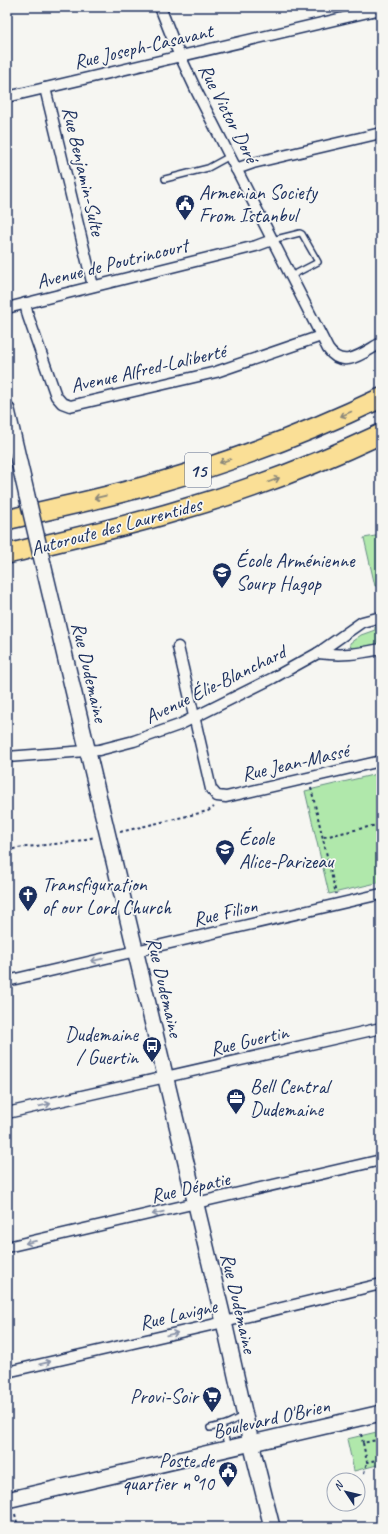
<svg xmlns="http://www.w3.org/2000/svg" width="388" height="1534" viewBox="0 0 388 1534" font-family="Caveat,sans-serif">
<rect width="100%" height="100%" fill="#f6f6f2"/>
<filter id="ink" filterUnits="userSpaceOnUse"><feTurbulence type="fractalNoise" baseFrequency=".025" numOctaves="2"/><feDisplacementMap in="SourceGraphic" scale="8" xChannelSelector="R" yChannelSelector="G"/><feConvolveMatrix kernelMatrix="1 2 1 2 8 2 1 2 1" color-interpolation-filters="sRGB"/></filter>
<g filter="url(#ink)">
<!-- green -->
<g fill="#b0e8ab" stroke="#668c84">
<polygon points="381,535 381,585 375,586 364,538"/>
<polygon points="381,626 381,643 353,649 350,646 350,643 361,635 375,630 375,627"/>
<polygon points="381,773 381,882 329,894 305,791"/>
<polygon points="381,1431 381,1464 354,1471 347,1439"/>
</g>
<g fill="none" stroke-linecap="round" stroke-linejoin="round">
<defs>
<g id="lane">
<polyline points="165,179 208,168 230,156"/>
<polyline points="272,240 300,233 302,234 318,262 291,276"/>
<polyline points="210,1428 222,1425"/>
<path d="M 228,1448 L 222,1425 C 231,1423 236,1418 244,1416"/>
</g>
<g id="street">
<path d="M 160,7 L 175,45 L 197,92 L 328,349 C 343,371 364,352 381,343"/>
<polyline points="45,88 93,286"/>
<polyline points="7,97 381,9"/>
<polyline points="236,169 253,163 381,133"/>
<polyline points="25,303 28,316 56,396 62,403 70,406 216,372 321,336"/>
<polyline points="7,308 256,246 272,240"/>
<polyline points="178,647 211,789 217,796 226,797 381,761"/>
<path d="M 318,653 C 342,656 357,654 381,649"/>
<polyline points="7,757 99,750 134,741 179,725 273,678 318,653 362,622 381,617"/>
<polyline points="7,981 381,894"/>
<polyline points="7,1113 381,1028"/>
<polyline points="7,1247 381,1160"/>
<polyline points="7,1372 224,1322 381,1284"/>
</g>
<g id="secondary">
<polyline points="7,410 27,496"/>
<polyline points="43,564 224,1322 251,1443 272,1527"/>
<polyline points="7,1500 381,1413"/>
</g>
<g id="highway">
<path d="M 7,520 C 58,507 110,497 160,482 C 236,460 310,432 381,398"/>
<path d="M 7,554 C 64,540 121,528 177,511 C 247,491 315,465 381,434"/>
</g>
</defs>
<!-- lane casing -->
<use href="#lane" stroke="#1b2f5e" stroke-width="8"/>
<!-- street casing -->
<use href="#street" stroke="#1b2f5e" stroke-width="13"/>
<!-- secondary casing -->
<use href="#secondary" stroke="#1b2f5e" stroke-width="18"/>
<!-- highway casing -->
<use href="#highway" stroke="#1b2f5e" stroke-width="22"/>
<!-- path -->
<g stroke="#1b2f5e" stroke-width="2" stroke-dasharray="3 3" stroke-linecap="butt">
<polyline points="311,788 336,894"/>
<polyline points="120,832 208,811 214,807"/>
<polyline points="324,837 381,824"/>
<polyline points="7,851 17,848 73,842 95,837"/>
<polyline points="361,1434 363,1443 381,1439"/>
<polyline points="363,1443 367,1462 381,1459"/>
<polyline points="364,1473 367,1462"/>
<polyline points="15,1514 18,1527"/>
</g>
<!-- lane -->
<use href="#lane" stroke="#f6f6f2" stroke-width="5"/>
<!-- street -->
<use href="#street" stroke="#f6f6f2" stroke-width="10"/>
<!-- secondary -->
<use href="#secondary" stroke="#f6f6f2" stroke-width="15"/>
<!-- highway -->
<use href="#highway" stroke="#fadf96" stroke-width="19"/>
<defs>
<polyline id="secondary-bridge" points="27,496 43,564"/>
</defs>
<!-- secondary-bridge casing -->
<use href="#secondary-bridge" stroke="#1b2f5e" stroke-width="18" stroke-linecap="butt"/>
<!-- secondary-bridge -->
<use href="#secondary-bridge" stroke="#f6f6f2" stroke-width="15"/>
</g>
<!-- one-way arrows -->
<defs><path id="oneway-shaft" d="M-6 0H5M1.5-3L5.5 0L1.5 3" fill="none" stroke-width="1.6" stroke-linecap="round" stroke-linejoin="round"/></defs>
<g stroke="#8a877a">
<use href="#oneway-shaft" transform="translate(346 414) rotate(156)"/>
<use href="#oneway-shaft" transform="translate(225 461) rotate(161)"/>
<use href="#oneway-shaft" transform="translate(274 480) rotate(-21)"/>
<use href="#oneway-shaft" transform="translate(100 497) rotate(167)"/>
</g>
<g stroke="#8892a8">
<use href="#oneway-shaft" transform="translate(97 960) rotate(167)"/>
<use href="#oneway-shaft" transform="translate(45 1105) rotate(-13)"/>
<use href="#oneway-shaft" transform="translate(158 1213) rotate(167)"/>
<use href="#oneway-shaft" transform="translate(31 1242) rotate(167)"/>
<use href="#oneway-shaft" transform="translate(172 1334) rotate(-13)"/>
<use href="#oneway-shaft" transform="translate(45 1363) rotate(-13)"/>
</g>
</g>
<!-- icons -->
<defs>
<symbol id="civic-pin" viewBox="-11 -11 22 30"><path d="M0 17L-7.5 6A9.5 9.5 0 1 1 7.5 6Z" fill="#1b2f5e" stroke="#f6f6f2"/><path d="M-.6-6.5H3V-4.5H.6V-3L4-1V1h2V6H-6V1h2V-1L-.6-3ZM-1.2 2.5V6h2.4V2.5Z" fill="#fff"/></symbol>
<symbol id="school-pin" viewBox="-11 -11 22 30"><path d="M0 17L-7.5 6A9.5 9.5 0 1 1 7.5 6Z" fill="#1b2f5e" stroke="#f6f6f2"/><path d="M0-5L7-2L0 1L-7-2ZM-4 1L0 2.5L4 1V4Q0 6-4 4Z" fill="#fff"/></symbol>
<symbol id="church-pin" viewBox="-11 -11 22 30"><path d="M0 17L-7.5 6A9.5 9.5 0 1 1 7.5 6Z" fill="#1b2f5e" stroke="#f6f6f2"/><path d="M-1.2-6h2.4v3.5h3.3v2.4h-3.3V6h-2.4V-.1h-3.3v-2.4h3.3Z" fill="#fff"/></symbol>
<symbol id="bus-pin" viewBox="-11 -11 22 30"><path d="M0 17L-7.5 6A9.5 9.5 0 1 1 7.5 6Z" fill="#1b2f5e" stroke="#f6f6f2"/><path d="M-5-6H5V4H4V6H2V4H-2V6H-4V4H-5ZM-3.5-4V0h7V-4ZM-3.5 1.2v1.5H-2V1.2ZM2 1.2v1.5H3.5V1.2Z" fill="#fff"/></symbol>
<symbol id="office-pin" viewBox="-11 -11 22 30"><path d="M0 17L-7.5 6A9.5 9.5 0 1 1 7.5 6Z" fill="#1b2f5e" stroke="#f6f6f2"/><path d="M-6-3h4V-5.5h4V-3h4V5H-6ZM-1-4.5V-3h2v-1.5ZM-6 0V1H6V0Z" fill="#fff"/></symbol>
<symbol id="supermarket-pin" viewBox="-11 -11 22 30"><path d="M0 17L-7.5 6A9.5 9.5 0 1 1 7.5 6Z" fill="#1b2f5e" stroke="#f6f6f2"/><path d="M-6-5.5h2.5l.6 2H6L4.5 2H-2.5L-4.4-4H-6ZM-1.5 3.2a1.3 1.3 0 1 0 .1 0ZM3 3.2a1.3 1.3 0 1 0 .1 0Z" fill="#fff"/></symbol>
</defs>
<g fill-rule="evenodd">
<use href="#civic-pin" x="174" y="193" width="22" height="30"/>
<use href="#school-pin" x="211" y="561" width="22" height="30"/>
<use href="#school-pin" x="214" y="838" width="22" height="30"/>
<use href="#church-pin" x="17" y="884" width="22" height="30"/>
<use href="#bus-pin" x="141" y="1035" width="22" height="30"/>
<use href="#office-pin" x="225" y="1087" width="22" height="30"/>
<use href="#supermarket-pin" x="201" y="1385" width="22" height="30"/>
<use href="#civic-pin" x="217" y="1460" width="22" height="30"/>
</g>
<g text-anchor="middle" stroke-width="3.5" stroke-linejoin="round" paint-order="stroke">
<!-- shield labels -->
<rect fill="#f6f6f2" stroke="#5d6b8a" stroke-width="1" x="185" y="453" width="26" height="34" rx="3"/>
<g font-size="19" font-weight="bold" fill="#1b2f5e">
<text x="198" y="477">15</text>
</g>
<!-- street labels -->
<g font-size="20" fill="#1b2f5e" stroke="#f6f6f2">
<text transform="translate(143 46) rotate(-13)" y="7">Rue Joseph-Casavant</text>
<text transform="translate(229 113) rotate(63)" y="7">Rue Victor Doré</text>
<text transform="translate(84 171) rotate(77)" y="7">Rue Benjamin-Sulte</text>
<text transform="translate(112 263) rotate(-14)" y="7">Avenue de Poutrincourt</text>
<text transform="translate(148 368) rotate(-13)" y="7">Avenue Alfred-Laliberté</text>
<text transform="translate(116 526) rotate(-15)" y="7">Autoroute des Laurentides</text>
<text transform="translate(90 672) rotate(77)" y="7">Rue Dudemaine</text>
<text transform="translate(215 684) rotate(-26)" y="7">Avenue Élie-Blanchard</text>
<text transform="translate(295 762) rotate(-13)" y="7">Rue Jean-Massé</text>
<text transform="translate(225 912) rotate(-13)" y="7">Rue Filion</text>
<text transform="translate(165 987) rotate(77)" y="7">Rue Dudemaine</text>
<text transform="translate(249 1040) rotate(-13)" y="7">Rue Guertin</text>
<text transform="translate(190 1187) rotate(-13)" y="7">Rue Dépatie</text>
<text transform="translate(239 1303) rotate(77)" y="7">Rue Dudemaine</text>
<text transform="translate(178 1314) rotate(-13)" y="7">Rue Lavigne</text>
<text transform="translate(271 1418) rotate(-13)" y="7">Boulevard O'Brien</text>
</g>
<!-- poi labels -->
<g font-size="20" fill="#1b2f5e" stroke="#f6f6f2" text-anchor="start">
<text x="199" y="199">Armenian Society<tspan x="199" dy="23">From Istanbul</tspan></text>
<text x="236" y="567">École Arménienne<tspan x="236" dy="23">Sourp Hagop</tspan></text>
<text x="239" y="845">École<tspan x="239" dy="23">Alice-Parizeau</tspan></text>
<text x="42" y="891">Transfiguration<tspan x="42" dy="23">of our Lord Church</tspan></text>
<text x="138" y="1041" text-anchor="end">Dudemaine<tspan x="138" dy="23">/ Guertin</tspan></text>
<text x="250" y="1093">Bell Central<tspan x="250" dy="23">Dudemaine</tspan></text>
<text x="198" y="1403" text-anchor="end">Provi-Soir</text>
<text x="214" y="1467" text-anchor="end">Poste de<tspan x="214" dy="23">quartier n°10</tspan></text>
</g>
</g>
<!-- margin -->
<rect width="388" height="1534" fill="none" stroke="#f6f6f2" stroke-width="24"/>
<rect x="12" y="12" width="364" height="1510" fill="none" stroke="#1b2f5e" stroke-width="1.5" filter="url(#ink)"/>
<!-- north arrow -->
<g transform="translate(346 1492) rotate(305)"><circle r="19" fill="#f6f6f2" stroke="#9ea6b7"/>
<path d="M0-3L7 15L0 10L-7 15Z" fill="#1b2f5e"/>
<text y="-6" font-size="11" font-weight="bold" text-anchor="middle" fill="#1b2f5e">N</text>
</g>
</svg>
